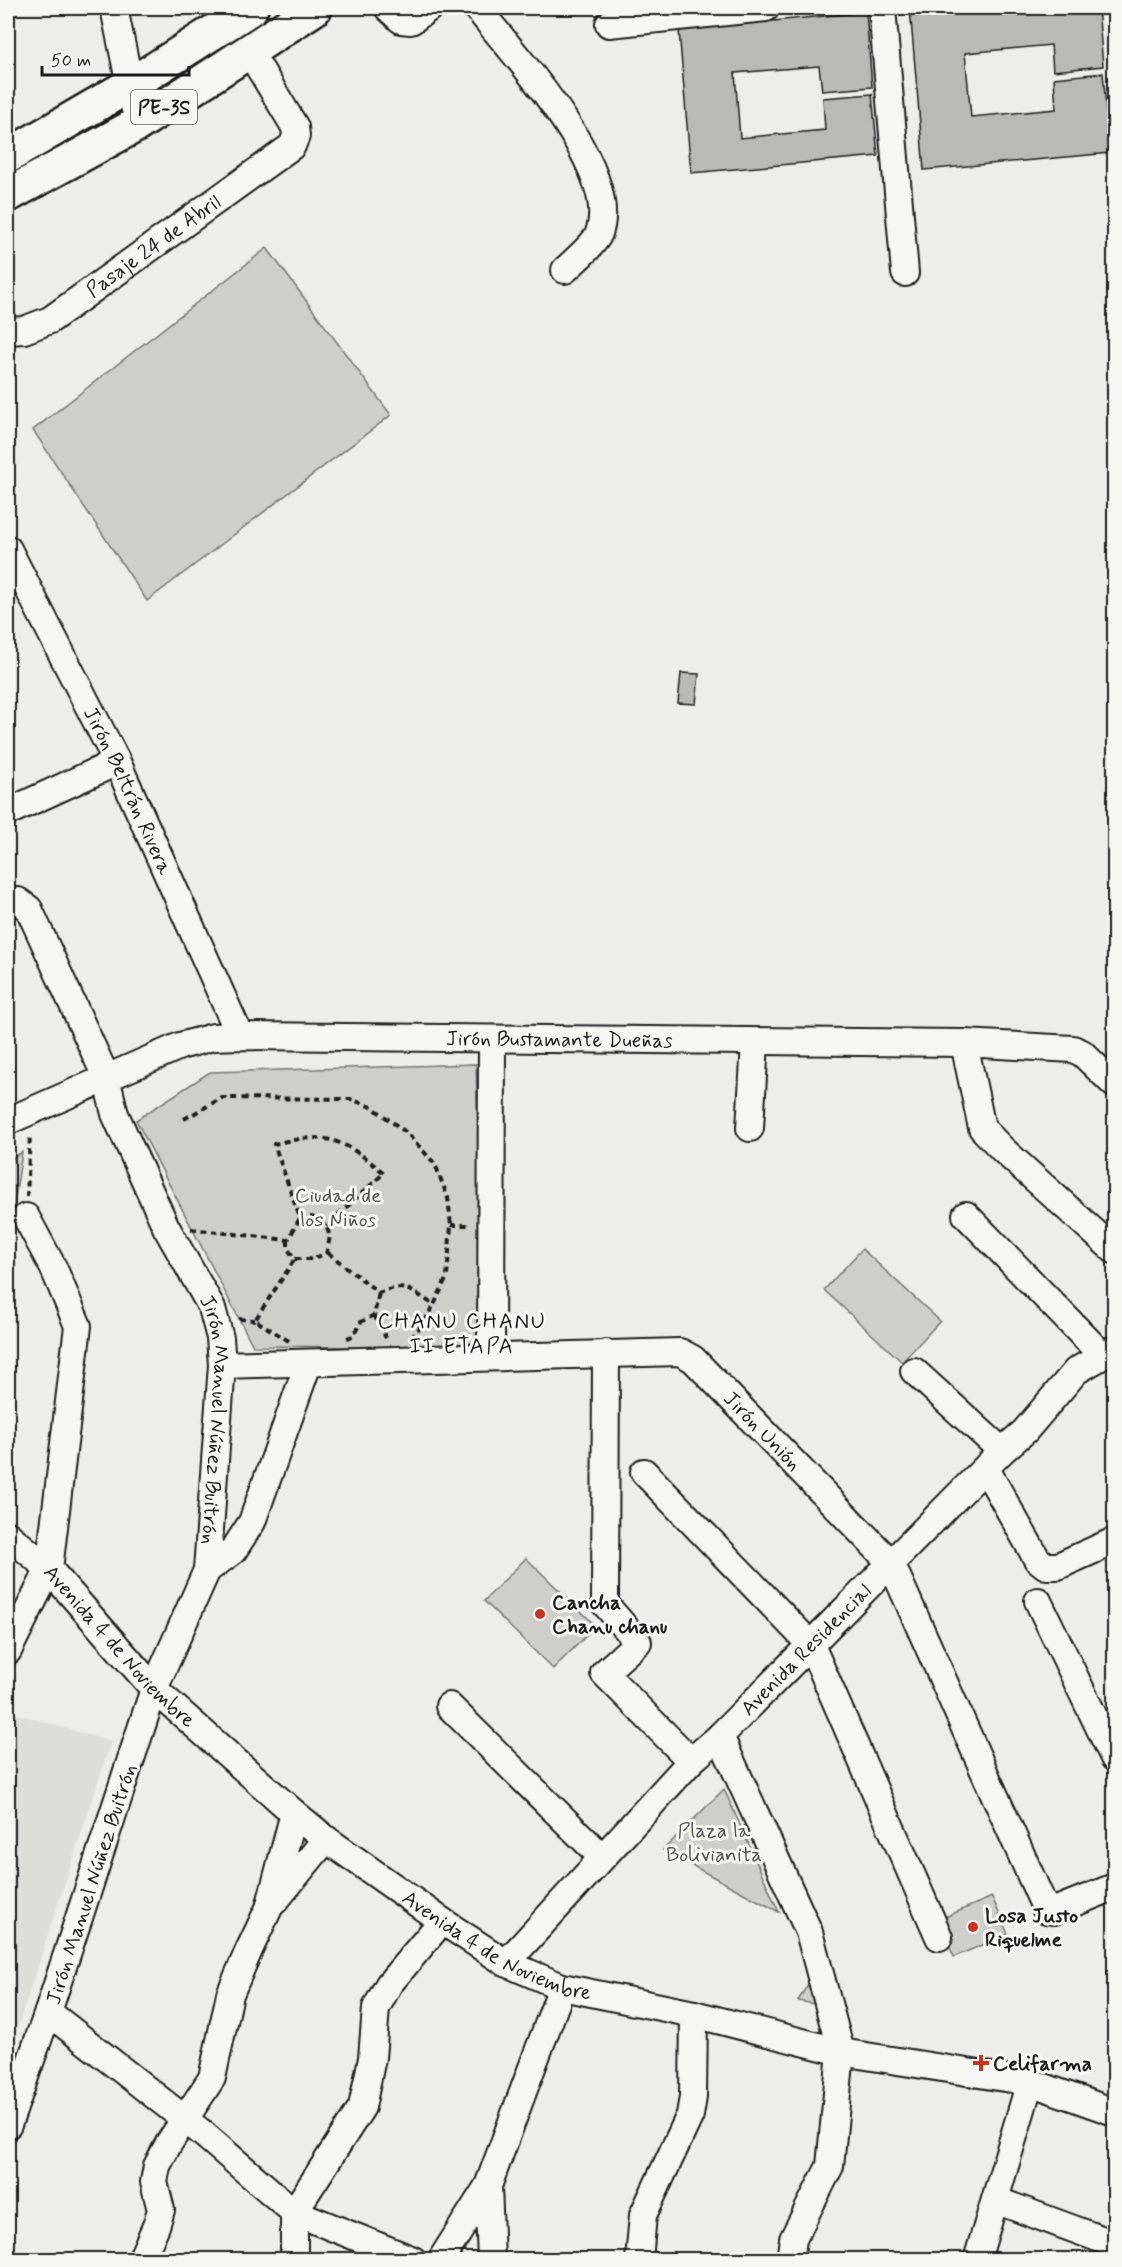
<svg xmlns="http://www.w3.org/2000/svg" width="1122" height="2267" viewBox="0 0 1122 2267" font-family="Mynerve,sans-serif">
<rect width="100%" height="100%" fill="#edede9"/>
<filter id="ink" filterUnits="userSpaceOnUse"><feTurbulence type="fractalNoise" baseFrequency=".0167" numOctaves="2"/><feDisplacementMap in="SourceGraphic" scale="12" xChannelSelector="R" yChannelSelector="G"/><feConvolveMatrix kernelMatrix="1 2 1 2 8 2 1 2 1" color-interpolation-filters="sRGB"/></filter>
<g filter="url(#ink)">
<!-- built -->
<polygon fill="#ddddda" points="8,1711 111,1742 8,2057"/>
<!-- green -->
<g fill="#cececb" stroke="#757574" stroke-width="1.5">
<polygon points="267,248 391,415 147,601 33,430"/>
<polygon points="476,1064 484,1348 253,1346 136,1120 210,1072"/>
<polygon points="22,1152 12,1219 8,1219 8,1161"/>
<polygon points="862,1249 940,1321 902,1362 824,1290"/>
<polygon points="526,1558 596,1626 553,1669 484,1601"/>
<polygon points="724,1789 779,1912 663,1850"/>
<polygon points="992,1897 1008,1934 954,1957 938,1920"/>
<polygon points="815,1972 831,2007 798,2001"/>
</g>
<!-- building -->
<g fill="#b9b9b6" stroke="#1c1c1c" stroke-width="1.5">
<polygon points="925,8 1098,8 1103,66 1053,71 1051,45 965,53 971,117 1056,109 1054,78 1103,73 1110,153 924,170 910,9"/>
<polygon points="866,12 872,87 822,91 819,66 735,73 740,138 825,130 823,98 872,94 878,156 691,173 679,30"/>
<polygon points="681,673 699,674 696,704 678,703"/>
</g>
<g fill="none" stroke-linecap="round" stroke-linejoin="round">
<defs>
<g id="minor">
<polyline points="114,8 138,124"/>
<polyline points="388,8 401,20 411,21 429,8"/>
<path d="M 477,8 C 515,56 622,170 599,233 C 595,244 573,262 565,270"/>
<polyline points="882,8 905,273"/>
<polyline points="609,24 766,8"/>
<path id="s1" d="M 8,331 L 24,330 L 50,320 L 292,146 L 296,136 L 295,127 L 249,51"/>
<path id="s2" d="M 8,549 L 117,762 L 240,1036"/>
<polyline points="8,812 117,762"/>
<path id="s3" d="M 8,902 L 18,901 L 29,909 L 106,1077 L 115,1114 L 166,1227 L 212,1308 L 220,1338 L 222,1365 L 207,1570 L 154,1689 L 48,2012 L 8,2125"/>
<polyline points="964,1043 982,1128 1003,1150 1114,1250"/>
<path id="s4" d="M 8,1121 L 180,1046 L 213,1037 L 240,1036 L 964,1043 L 1073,1049 L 1082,1053 L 1114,1084"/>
<polyline points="750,1128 755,1042"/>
<polyline points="966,1215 1102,1355"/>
<polyline points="606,1353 605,1604 638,1642 604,1673 691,1761"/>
<polyline points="491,1357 492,1039"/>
<path id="s5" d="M 222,1365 L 680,1352 L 693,1359 L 891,1563 L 1046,1910 L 1054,1911 L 1114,1887"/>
<polyline points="914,1371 1002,1451"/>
<polyline points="986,1469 1037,1559 1046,1566 1058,1566 1114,1541"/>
<polyline points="644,1472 811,1645 939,1937"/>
<path id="s6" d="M 8,1535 L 49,1569 L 154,1689 L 294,1813 L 326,1839 L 442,1921 L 506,1963 L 562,1987 L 694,2014 L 841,2052 L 1030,2082 L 1114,2112"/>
<polyline points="207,1570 233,1551 252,1522 308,1364"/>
<polyline points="1038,1601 1114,1758"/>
<polyline points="8,1651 49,1569 78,1326 54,1269 26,1217"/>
<polyline points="449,1706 602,1857"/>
<polyline points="720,1736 809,1932 841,2052 830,2166 793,2239 790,2260"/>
<polyline points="275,1901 326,1839"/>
<path id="s7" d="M 506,1963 L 691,1761 L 720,1736 L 1002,1451 L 1025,1431 L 1076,1371 L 1114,1349"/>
<polyline points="48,2012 201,2132 294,2212 413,2260"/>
<polyline points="488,2186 491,2260"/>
<polyline points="995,2200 1114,2244"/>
<polyline points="141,2260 156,2226 161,2210 154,2182 157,2166 169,2143 212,2078 230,1994 249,1950 269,1908 294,1813"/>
<polyline points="294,2260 294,2212 362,2107 372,2058 376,2008 389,1984 442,1921"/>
<polyline points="441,2260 488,2186 562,1987"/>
<polyline points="639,2260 643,2215 690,2115 693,2097 694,2014"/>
<polyline points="977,2260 1030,2082"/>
</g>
<g id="highway">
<polyline points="8,156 130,85 251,8"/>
<polyline points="8,195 138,124 315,8"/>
</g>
</defs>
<!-- minor casing -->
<use href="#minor" stroke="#1c1c1c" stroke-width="30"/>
<!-- highway casing -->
<use href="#highway" stroke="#1c1c1c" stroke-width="38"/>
<!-- path -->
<g stroke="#1c1c1c" stroke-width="4" stroke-dasharray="6 4.5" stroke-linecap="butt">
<path d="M 184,1119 L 222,1098 L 350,1099 L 372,1107 L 407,1133 L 435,1164 L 448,1198 L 451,1225 L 447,1277 L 434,1305 C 412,1291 405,1282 379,1293 L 327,1252"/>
<polyline points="27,1197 30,1135"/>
<polyline points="451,1225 471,1225"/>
<path d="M 191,1229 L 288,1240 L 300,1218 L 274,1144 C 328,1131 343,1139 384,1173 L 326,1226"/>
<polyline points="288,1240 288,1249 295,1259 314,1259 327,1252 330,1236 326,1226 312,1217 300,1218"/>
<polyline points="374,1315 386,1338"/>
<polyline points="239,1319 255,1320"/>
<polyline points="347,1338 353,1336 361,1322 374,1315 379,1293"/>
<polyline points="411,1338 418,1330 434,1305"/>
<polyline points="289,1341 255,1320 295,1259"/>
</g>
<!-- minor -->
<use href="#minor" stroke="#f6f6f2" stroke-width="26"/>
<!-- highway -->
<use href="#highway" stroke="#f6f6f2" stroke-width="33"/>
</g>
</g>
<!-- markers -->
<g fill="#c8321e" stroke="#f6f6f2" stroke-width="2">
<circle cx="540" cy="1614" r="6"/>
<circle cx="973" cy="1927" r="6"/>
<path d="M978 2054h6v6h6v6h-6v6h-6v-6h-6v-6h6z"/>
</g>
<g text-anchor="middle" stroke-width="6" stroke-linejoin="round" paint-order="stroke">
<!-- shield labels -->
<rect fill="#f6f6f2" stroke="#5d5d5c" stroke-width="1.5" x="131" y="90" width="66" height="34" rx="4.5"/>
<g font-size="20" font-weight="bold" fill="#1c1c1c">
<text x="164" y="114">PE-3S</text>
</g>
<!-- street labels -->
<g font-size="21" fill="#1c1c1c" stroke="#f6f6f2">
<text dy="7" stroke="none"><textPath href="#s1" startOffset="171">Pasaje 24 de Abril</textPath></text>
<text dy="7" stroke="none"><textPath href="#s2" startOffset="270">Jirón Beltrán Rivera</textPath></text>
<text dy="7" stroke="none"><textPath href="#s4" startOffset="568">Jirón Bustamante Dueñas</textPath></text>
<text dy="7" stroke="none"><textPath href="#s3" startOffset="576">Jirón Manuel Núñez Buitrón</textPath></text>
<text dy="7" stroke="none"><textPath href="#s5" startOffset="573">Jirón Unión</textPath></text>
<text dy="7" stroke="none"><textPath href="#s6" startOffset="158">Avenida 4 de Noviembre</textPath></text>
<text dy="7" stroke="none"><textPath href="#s7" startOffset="434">Avenida Residencial</textPath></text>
<text transform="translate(91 1884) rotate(-72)" y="7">Jirón Manuel Núñez Buitrón</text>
<text dy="7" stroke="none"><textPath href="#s6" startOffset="644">Avenida 4 de Noviembre</textPath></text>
</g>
<!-- park labels -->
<g font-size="21" fill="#515151" stroke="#f6f6f2">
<text x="338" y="1202">Ciudad de<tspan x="338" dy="24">los Niños</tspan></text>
<text x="714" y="1837">Plaza la<tspan x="714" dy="24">Bolivianita</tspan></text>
</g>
<!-- poi labels -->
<g font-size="21" font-weight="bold" fill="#1c1c1c" stroke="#f6f6f2" text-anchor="start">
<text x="552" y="1609">Cancha<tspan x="552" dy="24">Chanu chanu</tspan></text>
<text x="985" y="1922">Losa Justo<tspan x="985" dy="24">Riquelme</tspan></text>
<text x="993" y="2070">Celifarma</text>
</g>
<!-- neighbourhood labels -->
<g font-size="22" letter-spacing="1.5" fill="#1c1c1c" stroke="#f6f6f2">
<text x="462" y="1328">CHANU CHANU<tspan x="462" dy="25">II ETAPA</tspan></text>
</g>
</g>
<!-- margin -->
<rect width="1122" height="2267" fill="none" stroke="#f6f6f2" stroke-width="30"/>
<rect x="15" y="15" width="1092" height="2237" fill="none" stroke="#1c1c1c" stroke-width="2" filter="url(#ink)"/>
<!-- scale -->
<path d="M42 66v9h147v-9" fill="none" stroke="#1c1c1c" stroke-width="3"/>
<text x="51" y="66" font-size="18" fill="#1c1c1c" stroke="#f6f6f2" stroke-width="4.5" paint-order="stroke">50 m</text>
</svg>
